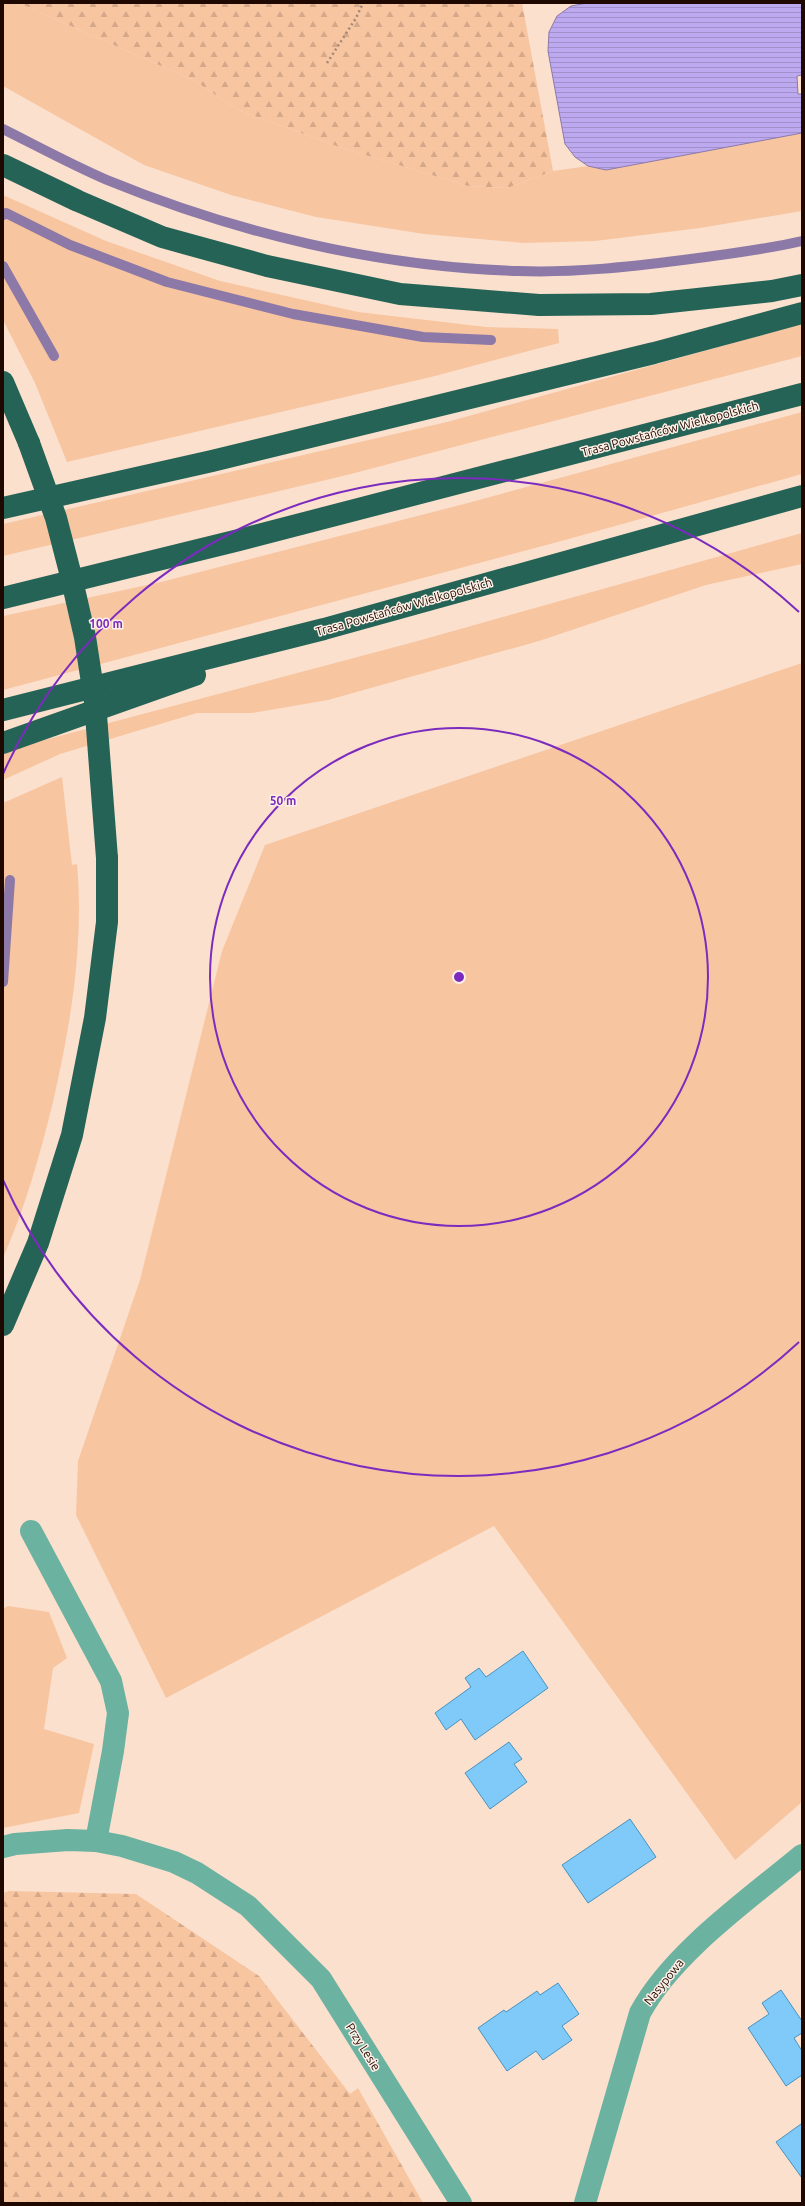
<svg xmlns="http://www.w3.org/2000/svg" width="805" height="2206" viewBox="0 0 805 2206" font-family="Ubuntu,sans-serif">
<defs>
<pattern id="forest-firs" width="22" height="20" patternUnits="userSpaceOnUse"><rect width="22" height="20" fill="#f8c5a1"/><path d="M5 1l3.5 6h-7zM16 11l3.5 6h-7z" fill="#d4a889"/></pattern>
<pattern id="water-rules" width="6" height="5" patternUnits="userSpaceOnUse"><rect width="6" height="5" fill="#bda9ef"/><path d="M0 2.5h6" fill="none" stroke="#a290cb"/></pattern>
</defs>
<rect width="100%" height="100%" fill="#fbe0cd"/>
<!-- grass -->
<g fill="#f8c5a1">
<polygon points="3,3 19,3 195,81 238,110 339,147 468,186 507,188 553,171 588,166 606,170 802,133 802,211 700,228 595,241 524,243 424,234 316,217 231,195 144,165 3,86"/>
<polygon points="3,195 106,241 220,281 358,312 486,327 558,329 559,343 431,377 67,462 35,383 3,320"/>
<polygon points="802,324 802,356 347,475 3,556 3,524 447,422"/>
<polygon points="802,412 802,474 565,540 3,690 3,616 161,582 464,504"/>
<polygon points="802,533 802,564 706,585 539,641 328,700 252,713 197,713 60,754 3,780 3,751 414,642"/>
<polygon points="802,663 802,1802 735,1860 494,1526 166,1698 76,1515 78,1461 140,1280 222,951 265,845"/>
<path d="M 62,777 L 72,865 L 77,864 C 84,945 71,1023 53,1102 C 40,1155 25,1208 3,1258 L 3,803 Z"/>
<polygon points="8,1606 49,1612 67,1658 53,1668 44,1729 94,1744 79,1813 3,1828 3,1609"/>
</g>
<!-- forest -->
<g fill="url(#forest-firs)">
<polygon points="19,3 522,3 553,171 507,188 468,186 339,147 238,110 195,81"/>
<polygon points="9,1891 136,1894 259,1976 350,2094 358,2088 423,2203 3,2203 3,1893"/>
</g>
<!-- water -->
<polygon fill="url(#water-rules)" stroke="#8d79a7" points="587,3 802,3 802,75 797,76 798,94 802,94 802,133 606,170 588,166 575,157 565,144 548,51 549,32 557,16 571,6"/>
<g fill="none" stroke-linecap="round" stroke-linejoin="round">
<!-- stream -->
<g stroke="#8d79a7" stroke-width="10">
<path d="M 3,129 C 37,146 72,165 107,180 C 237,233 378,267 518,271 C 574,273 628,267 683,260 C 723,255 763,250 802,241"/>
<polyline points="3,215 6,213 70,245 167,282 293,314 423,337 491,340"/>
<polyline points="3,266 54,356"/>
<polyline points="3,982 10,880"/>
</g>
</g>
<!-- building -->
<g fill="#80caf9" stroke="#4892be">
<polygon points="523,1651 548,1688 475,1740 461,1719 446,1730 435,1713 471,1687 465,1678 479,1668 486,1677"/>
<polygon points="509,1742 522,1759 514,1764 527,1782 490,1809 465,1773"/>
<polygon points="630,1819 656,1857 588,1903 562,1865"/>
<polygon points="558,1983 579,2014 562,2026 572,2040 543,2060 536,2051 507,2071 478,2028 504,2010 506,2012 537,1991 540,1995"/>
<polygon points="781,1990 802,2021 802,2033 794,2038 802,2051 802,2075 786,2086 748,2028 769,2014 762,2003"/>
<polygon points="801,2124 802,2125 802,2178 776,2142"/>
</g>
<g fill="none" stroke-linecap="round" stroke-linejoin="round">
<!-- path -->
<polyline stroke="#a08778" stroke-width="2.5" stroke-dasharray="2 3" stroke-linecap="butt" points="327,63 356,18 363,3"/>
<!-- minor -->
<g stroke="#6cb2a1" stroke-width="22">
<polyline points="31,1531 111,1681 118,1713 113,1751 96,1841"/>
<polyline points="3,1847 15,1844 68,1840 96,1841 122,1846 174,1862 197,1873 248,1906 321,1979 461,2203"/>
<path d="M 585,2203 L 640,2013 C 672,1953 749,1899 802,1855"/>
</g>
<!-- highway -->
<g stroke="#256356" stroke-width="22">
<polyline points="3,165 78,201 162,237 267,266 400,294 539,305 651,304 772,291 802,285"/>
<polyline points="3,382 29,443"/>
<polyline points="3,508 212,461 654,353 802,313"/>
<polyline points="3,598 239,540 802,394"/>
<polyline points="3,710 324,629 802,496"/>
<polyline points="3,743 195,675"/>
<polyline points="3,1325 38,1243 72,1135 95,1018 107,922 107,858"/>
</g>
<!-- highway-bridge -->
<polyline stroke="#256356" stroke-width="22" points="29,443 56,518 71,576 85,637 95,702 107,858"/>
</g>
<!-- distance rings -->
<g fill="none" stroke="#7b2cbf" stroke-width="2">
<circle cx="459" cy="977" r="249"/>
<path d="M799 1342A499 499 0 0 1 3 1180M3 774A499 499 0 0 1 799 612"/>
</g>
<g text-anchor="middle" stroke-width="3" stroke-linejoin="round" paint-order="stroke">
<!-- street labels -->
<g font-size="12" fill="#1e0800" stroke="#fef0e6">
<text transform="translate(670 429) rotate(-15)" y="4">Trasa Powstańców Wielkopolskich</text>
<text transform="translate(404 607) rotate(-16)" y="4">Trasa Powstańców Wielkopolskich</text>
<text transform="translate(664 1982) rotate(-51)" y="4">Nasypowa</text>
<text transform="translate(363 2047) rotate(58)" y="4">Przy Lesie</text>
</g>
</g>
<circle cx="459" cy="977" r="6" fill="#7b2cbf" stroke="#fef0e6" stroke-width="2"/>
<g font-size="12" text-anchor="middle" font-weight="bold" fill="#7b2cbf" stroke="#fef0e6" stroke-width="3" stroke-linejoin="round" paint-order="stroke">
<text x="106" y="628">100 m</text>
<text x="283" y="805">50 m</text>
</g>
<!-- border -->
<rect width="805" height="2206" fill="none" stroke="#1e0800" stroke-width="8"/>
</svg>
